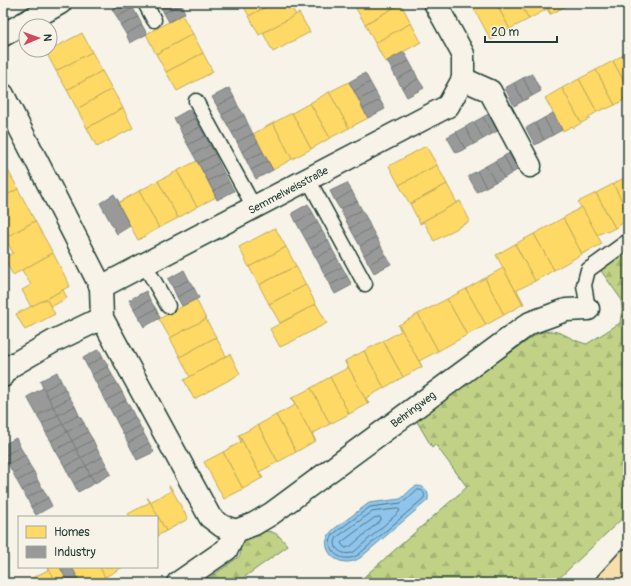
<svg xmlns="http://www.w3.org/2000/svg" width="631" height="586" viewBox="0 0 631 586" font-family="Pangolin,sans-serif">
<defs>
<pattern id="forest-firs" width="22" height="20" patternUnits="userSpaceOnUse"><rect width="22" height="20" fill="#c1d286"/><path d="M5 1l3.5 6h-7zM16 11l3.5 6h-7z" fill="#a5b574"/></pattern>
</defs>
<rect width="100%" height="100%" fill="#f7f3e8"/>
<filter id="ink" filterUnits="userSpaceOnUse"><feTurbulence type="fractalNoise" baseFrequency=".025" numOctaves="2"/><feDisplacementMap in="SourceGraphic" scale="8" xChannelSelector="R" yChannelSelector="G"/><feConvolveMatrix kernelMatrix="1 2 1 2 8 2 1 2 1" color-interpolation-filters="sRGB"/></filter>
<g filter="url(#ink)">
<!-- forest -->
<g fill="url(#forest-firs)" stroke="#70885d">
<path d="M 628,247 L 628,513 L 554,583 L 357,583 L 467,487 L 435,444 L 432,447 L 416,420 L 537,334 C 560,325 567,340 587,344 L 620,323 L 622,310 L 621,299 L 599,268 Z"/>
<path d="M 264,531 C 277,531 280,537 288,546 L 236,583 L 202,583 L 240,556 L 241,540 Z"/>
</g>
<!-- water -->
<path fill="#8fc5ed" stroke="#628fa3" d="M 417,486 C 426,486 429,492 428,500 L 360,558 C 338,572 314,546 334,529 L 369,503 L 400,499 C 406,496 410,488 417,486 Z"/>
<!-- homes -->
<g fill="#ffd966" stroke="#bcaa57">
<polygon points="242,3 273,3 249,16"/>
<polygon points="273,3 289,3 296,15 259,35 249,16"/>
<polygon points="358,3 400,3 401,4 365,24 354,5"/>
<polygon points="471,3 496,3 510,29 491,40"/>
<polygon points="496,3 520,3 529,19 510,29"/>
<polygon points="520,3 545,3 551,14 550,14 547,9 529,19"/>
<polygon points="545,3 569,3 570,4 551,14"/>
<polygon points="401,4 411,23 375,43 365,24"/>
<polygon points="299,13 310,32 273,52 263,33"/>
<polygon points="182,15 193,34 156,54 146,34"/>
<polygon points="411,23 421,42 385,62 375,43"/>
<polygon points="82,33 92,52 56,71 46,52"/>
<polygon points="193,34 203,53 166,72 156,54"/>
<polygon points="92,52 102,71 67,90 56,71"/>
<polygon points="628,52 628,89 613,61"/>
<polygon points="203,53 213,72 177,91 166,72"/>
<polygon points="613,61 628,89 628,96 623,99 624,100 615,105 596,70"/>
<polygon points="596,70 615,105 606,109 605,108 597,112 579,79"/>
<polygon points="102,71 112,89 77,109 67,90"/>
<polygon points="579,79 597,112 589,117 589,119 581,123 562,88"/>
<polygon points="349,82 368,118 349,128 329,92"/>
<polygon points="562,88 581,123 573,128 572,126 563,131 545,98"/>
<polygon points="112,89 123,108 87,128 77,109"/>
<polygon points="329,92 349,128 330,138 310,103"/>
<polygon points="310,103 330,138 311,149 292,113"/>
<polygon points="123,108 133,128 97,147 87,128"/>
<polygon points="292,113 311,149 292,159 273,123"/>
<polygon points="273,123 292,159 273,170 253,134"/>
<polygon points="426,146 437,165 399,185 389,166"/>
<polygon points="3,161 18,189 3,197"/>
<polygon points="197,161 216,197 197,207 177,171"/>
<polygon points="437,165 447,184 410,204 399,185"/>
<polygon points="177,171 197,207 178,218 158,181"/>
<polygon points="628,176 628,212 613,184"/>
<polygon points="158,181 178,218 159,228 139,191"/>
<polygon points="447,184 457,203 460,201 420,223 410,204"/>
<polygon points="613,184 628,212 628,219 623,222 623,223 615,228 596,193"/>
<polygon points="18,189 35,221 3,239 3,197"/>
<polygon points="139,191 159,228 138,240 118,203"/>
<polygon points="596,193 615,228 607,232 606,231 597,235 578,202"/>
<polygon points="460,201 470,221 434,241 424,222 420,224 420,223"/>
<polygon points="582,207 602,244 582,254 563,218"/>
<polygon points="563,218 582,254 554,270 534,234"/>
<polygon points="35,221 53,253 13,275 4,258 13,253 5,238"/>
<polygon points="275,228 286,247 249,267 239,247"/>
<polygon points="534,234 554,270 535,281 515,244"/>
<polygon points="515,244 535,281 517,290 524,304 523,304 496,255"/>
<polygon points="286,247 296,266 259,285 249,267"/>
<polygon points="53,253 70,286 31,307 22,290 31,285 22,270"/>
<polygon points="296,266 306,285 269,304 259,285"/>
<polygon points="503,268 523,304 504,315 485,278"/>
<polygon points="485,278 504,315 486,325 466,289"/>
<polygon points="306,285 316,304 280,323 269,304"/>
<polygon points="466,289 486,325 467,335 447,299"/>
<polygon points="63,290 67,298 51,307 46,299"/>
<polygon points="46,299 55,314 25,330 16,314"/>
<polygon points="196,299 206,319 170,338 159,319"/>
<polygon points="447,299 467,335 438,351 418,314"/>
<polygon points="316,304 327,323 291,342 280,347 270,329"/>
<polygon points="418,314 438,351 419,361 422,367 399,325"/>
<polygon points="206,319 216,337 180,357 170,338"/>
<polygon points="398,325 399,325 422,367 403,377 383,341 401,331"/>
<polygon points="216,337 226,356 190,377 180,357"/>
<polygon points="383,341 403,377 384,388 364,351"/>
<polygon points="364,351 384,388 366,398 369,403 368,404 345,361"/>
<polygon points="230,354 240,374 194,399 184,380"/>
<polygon points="345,361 368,404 349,414 330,377 348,368 345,362"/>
<polygon points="330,377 349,414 330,424 311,388"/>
<polygon points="311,388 330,424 312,434 316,441 315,441 292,398"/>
<polygon points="291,398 292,398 315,441 296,452 276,415 295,405"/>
<polygon points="276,415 296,452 278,462 258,425"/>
<polygon points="258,425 278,462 259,472 263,478 262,478 239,435"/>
<polygon points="238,435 239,435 262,478 243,489 223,452 241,442"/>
<polygon points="223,452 243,489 224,499 204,462"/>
<polygon points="169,486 170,486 188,519 166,531 150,502 171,491"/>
<polygon points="147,498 148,498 166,531 157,536 157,517 130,517 128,514 150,502"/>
<polygon points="47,567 48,567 57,583 27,583 26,581 48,570"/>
<polygon points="48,567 60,567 68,583 57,583"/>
<polygon points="72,567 100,567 105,577 93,583 80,583"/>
<polygon points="100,567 123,567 105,577"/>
</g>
<!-- industry -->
<g fill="#999" stroke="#747d7b">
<polygon points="122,3 130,3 133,8 117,17 112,9"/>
<polygon points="163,3 180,3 181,4 164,13 160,5"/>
<polygon points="181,4 185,13 169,22 164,13"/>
<polygon points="133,8 138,17 121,26 117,17"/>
<polygon points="138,17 142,25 126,34 121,26"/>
<polygon points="142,25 147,34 130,43 126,34"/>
<polygon points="404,52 409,61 392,70 387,61"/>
<polygon points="409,61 414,70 397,79 392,70"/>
<polygon points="414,70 418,79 402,88 397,79"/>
<polygon points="365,73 370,82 354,91 349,82"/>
<polygon points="532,74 541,91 532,96 523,78"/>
<polygon points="523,78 532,96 523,101 514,83"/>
<polygon points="418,79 424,88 407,97 402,88"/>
<polygon points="370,82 375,91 359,100 354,91"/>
<polygon points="514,83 523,101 514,106 505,88"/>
<polygon points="229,88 234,97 217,106 212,97"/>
<polygon points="375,91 380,100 363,109 359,100"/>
<polygon points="234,97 238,106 222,115 217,106"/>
<polygon points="380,100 385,109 368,118 363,109"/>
<polygon points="238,106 244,115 227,124 222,115"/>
<polygon points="190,109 195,118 179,127 174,118"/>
<polygon points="492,112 501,129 492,134 483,117"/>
<polygon points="553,113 562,130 553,135 544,118"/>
<polygon points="244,115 248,124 232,133 227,124"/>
<polygon points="483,117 492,134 483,139 474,122"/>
<polygon points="195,118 200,127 183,136 179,127"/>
<polygon points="544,118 553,135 544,140 535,123"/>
<polygon points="474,122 483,139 474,144 465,127"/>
<polygon points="535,123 544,140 535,145 526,128"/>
<polygon points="248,124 253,134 237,142 232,133"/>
<polygon points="200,127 205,136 188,145 183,136"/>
<polygon points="465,127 474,144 465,149 456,132"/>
<polygon points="456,132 465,149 456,153 447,137"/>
<polygon points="253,134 258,142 242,152 237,142"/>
<polygon points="205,136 210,145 193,154 188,145"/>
<polygon points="258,142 263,152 246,160 242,152"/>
<polygon points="210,145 215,154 198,163 193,154"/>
<polygon points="513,151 521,168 512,173 504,156"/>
<polygon points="263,152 268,161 251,170 246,160"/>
<polygon points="215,154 219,163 203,172 198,163"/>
<polygon points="504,156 512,173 504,178 495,161"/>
<polygon points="268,161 273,170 256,179 251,170"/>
<polygon points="495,161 504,178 495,182 486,166"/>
<polygon points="219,163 224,173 208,181 203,172"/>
<polygon points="486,166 495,182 486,187 477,171"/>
<polygon points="477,171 486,187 477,192 468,176"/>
<polygon points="224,173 229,182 213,191 208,181"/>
<polygon points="229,182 234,191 217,200 213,191"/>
<polygon points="347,183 352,191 335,201 330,191"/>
<polygon points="352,191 357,201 340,209 335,201"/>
<polygon points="114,194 119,202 118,203 130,226 117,234 100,203"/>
<polygon points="357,201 362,210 345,219 340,209"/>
<polygon points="308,204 313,213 296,222 292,213"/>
<polygon points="362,210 367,219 350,228 345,219"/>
<polygon points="313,213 318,222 301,231 296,222"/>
<polygon points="367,219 371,228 355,237 350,228"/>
<polygon points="318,222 322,231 306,240 301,231"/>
<polygon points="371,228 376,237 360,246 355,237"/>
<polygon points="322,231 328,240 311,249 306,240"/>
<polygon points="376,237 381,246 364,255 360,246"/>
<polygon points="328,240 332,249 316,258 311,249"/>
<polygon points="381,246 386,255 369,264 364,255"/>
<polygon points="332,249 337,258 321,267 316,258"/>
<polygon points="386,255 391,264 374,273 369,264"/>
<polygon points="337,258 342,267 325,276 321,267"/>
<polygon points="342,267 347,276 330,285 325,276"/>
<polygon points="184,270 189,280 173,288 168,279"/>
<polygon points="347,276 352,285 335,294 330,285"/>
<polygon points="189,280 194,288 177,297 173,288"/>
<polygon points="194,288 199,298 182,306 177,297"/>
<polygon points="146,291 150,300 134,309 129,300"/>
<polygon points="150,300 156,309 139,318 134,309"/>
<polygon points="156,309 160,318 144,327 139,318"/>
<polygon points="99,349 103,357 87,366 83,358"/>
<polygon points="103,357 108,366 92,375 87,366"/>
<polygon points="108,366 112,375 96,383 92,375"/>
<polygon points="57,372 61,381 44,390 40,381"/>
<polygon points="112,375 117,383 101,392 96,383"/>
<polygon points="61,381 65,389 49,398 44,390"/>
<polygon points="117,383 122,392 105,401 101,392"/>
<polygon points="43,388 53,406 37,415 27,397"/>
<polygon points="65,389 70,398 53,407 49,398"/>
<polygon points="122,392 126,400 110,409 105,401"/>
<polygon points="70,398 75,406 58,415 53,407"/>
<polygon points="126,400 131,409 115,418 110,409"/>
<polygon points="75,406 79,415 63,424 58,415"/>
<polygon points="53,407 58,415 42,424 37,416"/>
<polygon points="131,409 135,417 119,426 115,418"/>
<polygon points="58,415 63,424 46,433 42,424"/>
<polygon points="79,415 84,423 67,432 63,424"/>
<polygon points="135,417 140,426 124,435 119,426"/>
<polygon points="84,423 88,432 72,441 67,432"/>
<polygon points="63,424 67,432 51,441 46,433"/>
<polygon points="140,426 144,434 128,443 124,435"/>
<polygon points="67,432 72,441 55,450 51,441"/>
<polygon points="88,432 93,440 76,449 72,441"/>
<polygon points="144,434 149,443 133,452 128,443"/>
<polygon points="16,438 20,447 4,456 3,445"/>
<polygon points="93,440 97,449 81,458 76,449"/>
<polygon points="72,441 76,449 60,458 55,450"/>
<polygon points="149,443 154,452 137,460 133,452"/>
<polygon points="20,447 25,455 8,464 4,456"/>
<polygon points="76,449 81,458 65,467 60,458"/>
<polygon points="97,449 102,457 86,466 81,458"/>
<polygon points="25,455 29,464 13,473 8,464"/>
<polygon points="102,457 107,466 90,475 86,466"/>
<polygon points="81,458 86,466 69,475 65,467"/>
<polygon points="29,464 34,472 17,481 13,473"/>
<polygon points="86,466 90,475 74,484 69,475"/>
<polygon points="107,466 111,474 95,483 90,475"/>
<polygon points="34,472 38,481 22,490 17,481"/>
<polygon points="90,475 95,483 78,492 74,484"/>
<polygon points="38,481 43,489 27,498 22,490"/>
<polygon points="43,489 48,498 31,507 27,498"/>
<polygon points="48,498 52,506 36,515 31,507"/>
<polygon points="60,567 72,567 80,583 68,583"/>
</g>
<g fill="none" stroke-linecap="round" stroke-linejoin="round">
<!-- shore -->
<g stroke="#4c737e" stroke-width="1">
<path d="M 417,490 L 421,490 C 424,492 425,494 424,498 L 358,555 C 340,566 320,546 336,532 L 370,507 L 401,503 L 406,500 Z"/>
<path d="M 398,509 L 400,510 L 399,512 L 354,552 C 344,557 330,549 337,537 L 372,512 Z"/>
<polygon points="380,517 381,519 381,520 351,546 346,548 344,547 341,543 343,541 374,518"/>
</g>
<defs>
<g id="service">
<polyline points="145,3 154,20"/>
<polyline points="196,101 254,207"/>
<polyline points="308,179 365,284"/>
<polyline points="145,265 168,306"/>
<polyline points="588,309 584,285 588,270 628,241"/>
</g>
<g id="minor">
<polyline points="3,35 60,3"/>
<polyline points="463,79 490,91 530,166"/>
<polyline points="3,95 101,287 102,318 210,517 222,526 236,531"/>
<polyline points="101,287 448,106 463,79 463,54 435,3"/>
<polyline points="3,376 9,367 16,363 54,341 102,318"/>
<polyline points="178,583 227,549 236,531 254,524 271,514 530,323 566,310 588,309"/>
</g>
<polyline id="motorway" points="607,583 628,560"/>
</defs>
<!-- service casing -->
<use href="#service" stroke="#1f3d34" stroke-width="17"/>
<!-- minor casing -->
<use href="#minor" stroke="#1f3d34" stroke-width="25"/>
<!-- motorway casing -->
<use href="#motorway" stroke="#1f3d34" stroke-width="25"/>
<!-- service -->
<use href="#service" stroke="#f7f3e8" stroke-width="14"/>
<!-- minor -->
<use href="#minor" stroke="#f7f3e8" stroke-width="22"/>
<!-- motorway -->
<use href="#motorway" stroke="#f9deab" stroke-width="22"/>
</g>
</g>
<g text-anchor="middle" stroke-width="4" stroke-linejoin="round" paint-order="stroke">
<!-- street labels -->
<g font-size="11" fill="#1f3d34" stroke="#f7f3e8">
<text transform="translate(288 190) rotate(-28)" y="4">Semmelweisstraße</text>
<text transform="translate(413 409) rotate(-37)" y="4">Behringweg</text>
</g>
</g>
<!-- margin -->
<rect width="631" height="586" fill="none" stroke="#f7f3e8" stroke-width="16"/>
<rect x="8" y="8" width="615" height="570" fill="none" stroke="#1f3d34" stroke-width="1.5" filter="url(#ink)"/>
<!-- legend -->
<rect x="18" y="516" width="140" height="52" fill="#f7f3e8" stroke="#a1aaa0"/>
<rect x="26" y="526" width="20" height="12" fill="#ffd966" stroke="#a1aaa0"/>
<text x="54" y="536" font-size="12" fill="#1f3d34">Homes</text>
<rect x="26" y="546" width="20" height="12" fill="#999999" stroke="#a1aaa0"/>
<text x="54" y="556" font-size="12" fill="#1f3d34">Industry</text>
<!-- north arrow -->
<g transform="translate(38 38) rotate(88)"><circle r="19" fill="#f7f3e8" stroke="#a1aaa0"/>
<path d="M0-3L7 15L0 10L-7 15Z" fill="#d1495b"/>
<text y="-6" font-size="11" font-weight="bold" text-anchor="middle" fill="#1f3d34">N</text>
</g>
<!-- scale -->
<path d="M485 36v6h72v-6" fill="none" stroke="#1f3d34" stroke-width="2"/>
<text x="491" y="36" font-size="12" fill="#1f3d34" stroke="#f7f3e8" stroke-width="3" paint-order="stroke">20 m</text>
</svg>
